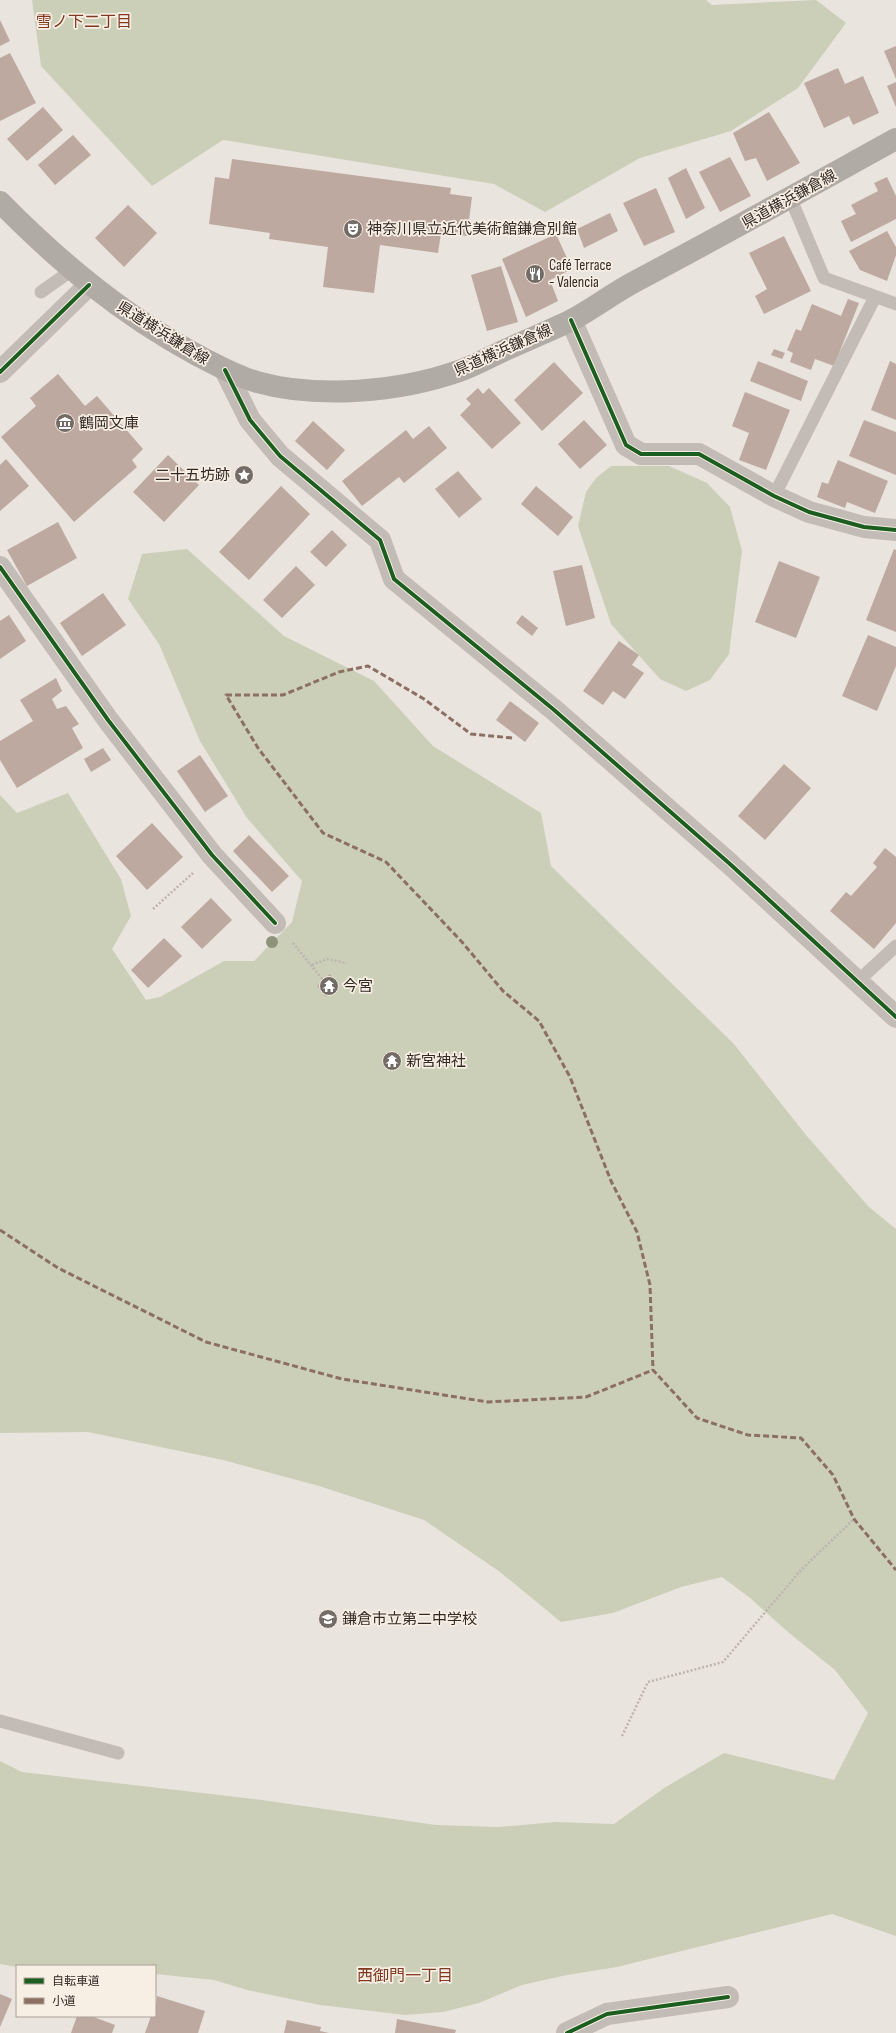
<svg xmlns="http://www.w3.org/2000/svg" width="896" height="2033" viewBox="0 0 896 2033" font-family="'Sofia Sans Condensed','Noto Sans JP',sans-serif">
<rect width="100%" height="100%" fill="#eae4de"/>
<!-- green -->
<g fill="#cbcfb8">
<polygon points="32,0 706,0 712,5 816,0 846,23 798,88 731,131 640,158 545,212 494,184 223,140 152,186 41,66"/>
<polygon points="611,466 669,466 707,483 730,507 742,551 729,654 710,680 686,691 660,679 611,624 578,526 586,492 596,478"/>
<polygon points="187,549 284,636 374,681 433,746 541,813 551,866 734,1044 806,1135 869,1207 896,1229 896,1936 832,1914 617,1967 567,1975 522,1985 479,2003 443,2012 405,2015 320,2005 247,1990 214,1980 155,1974 155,1966 17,1967 0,1964 0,1761 22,1772 262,1800 436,1825 499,1827 556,1822 614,1824 664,1788 724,1753 834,1780 868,1713 835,1670 788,1632 750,1598 722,1577 681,1587 613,1613 561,1622 500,1572 424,1520 319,1486 223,1460 88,1432 0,1433 0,795 17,813 68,793 121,879 131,916 112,949 146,1000 160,997 224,961 254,961 292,922 302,881 247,818 200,741 159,644 128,599 142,554"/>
</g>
<!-- building -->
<g fill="#bda99f">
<polygon points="0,20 10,41 0,46"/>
<polygon points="896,46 896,79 884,51"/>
<polygon points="10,53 36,103 0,121 0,58"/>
<polygon points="838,68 845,84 863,76 879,113 853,125 849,116 824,128 804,83"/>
<polygon points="896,82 896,107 887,86"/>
<polygon points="43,107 63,130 27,161 7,139"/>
<polygon points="769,112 800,163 767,181 756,158 745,161 733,133"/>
<polygon points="73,135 91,155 55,185 38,165"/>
<polygon points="730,157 751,196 720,212 699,172"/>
<polygon points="232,159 451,188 450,194 472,197 467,236 441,233 438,253 380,245 374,293 323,287 328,247 269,239 270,233 209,224 215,177 229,179"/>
<polygon points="686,168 705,208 686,219 668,178"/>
<polygon points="887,177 896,196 896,219 851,242 841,221 856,214 851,205 878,191 874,183"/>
<polygon points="656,188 675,232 644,246 623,203"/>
<polygon points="128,205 157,233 124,267 95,238"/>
<polygon points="610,213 618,231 584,248 577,229"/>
<polygon points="887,231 896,247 896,255 887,281 860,270 849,251"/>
<polygon points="556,234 572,269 550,280 558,301 526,317 502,259"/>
<polygon points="784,236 811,291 764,314 755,296 767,289 749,253"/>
<polygon points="501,266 518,322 487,331 471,275"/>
<polygon points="848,299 859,303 834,366 815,359 811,370 790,362 793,353 787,350 796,329 801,331 812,304 841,316"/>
<polygon points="774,349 785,353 782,359 771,355"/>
<polygon points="758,361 808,381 801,401 750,381"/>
<polygon points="890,361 896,364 896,420 871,410"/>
<polygon points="554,362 583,393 542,431 514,400"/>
<polygon points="58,374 85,406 97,396 143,449 132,460 137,467 74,522 1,437 36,406 30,398"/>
<polygon points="478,388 483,394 489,388 521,423 492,449 460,415 471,404 466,399"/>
<polygon points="745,392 790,410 766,470 739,460 749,433 732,426"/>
<polygon points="584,420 607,445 580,469 558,444"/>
<polygon points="864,420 896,432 896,475 849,456"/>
<polygon points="313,421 345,450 327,470 295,441"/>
<polygon points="429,426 447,448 404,483 399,477 362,506 342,481 406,430 413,439"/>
<polygon points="168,455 199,485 164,522 133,492"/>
<polygon points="6,459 29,486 0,511 0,465"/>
<polygon points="838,460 888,481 875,513 847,502 845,508 817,497 822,482 828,484"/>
<polygon points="458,471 482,499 459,518 435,489"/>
<polygon points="281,486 310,514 249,580 219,552"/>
<polygon points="536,486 573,517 558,536 521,504"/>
<polygon points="58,522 77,558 27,586 7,550"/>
<polygon points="332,530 347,545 326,567 310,552"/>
<polygon points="894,549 896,550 896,632 866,620"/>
<polygon points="779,561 820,577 796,638 755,622"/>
<polygon points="582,565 595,618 566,626 553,571"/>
<polygon points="296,566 315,585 282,618 263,600"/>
<polygon points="103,593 126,625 82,656 60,623"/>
<polygon points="9,615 26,641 0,659 0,621"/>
<polygon points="522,615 538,628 532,636 516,623"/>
<polygon points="868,635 896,647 896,666 877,711 842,696"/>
<polygon points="619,641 639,655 632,665 644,673 625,699 613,691 603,705 583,691"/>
<polygon points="56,678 62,691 52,699 57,709 66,706 79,724 72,728 83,748 17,788 0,760 0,741 33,721 20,700"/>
<polygon points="510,701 539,723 525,742 496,720"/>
<polygon points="103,748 111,760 91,772 84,759"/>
<polygon points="200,755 228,796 205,812 177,771"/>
<polygon points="784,764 811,788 765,840 738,816"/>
<polygon points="152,823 183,857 147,890 116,856"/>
<polygon points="249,835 289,876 272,892 233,851"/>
<polygon points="885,848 896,857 896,923 874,949 830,911 846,892 851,896 877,867 873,863"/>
<polygon points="211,898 232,920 202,949 181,927"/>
<polygon points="164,938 182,956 148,988 131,970"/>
<polygon points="330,974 339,986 326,997 317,986"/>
<polygon points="0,1994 12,1999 0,2027"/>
<polygon points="157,1996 205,2011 198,2033 145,2033 151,2016 155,2016"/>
<polygon points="77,2016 91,2016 115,2025 112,2033 71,2033"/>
<polygon points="397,2019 456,2030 455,2033 395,2033"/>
<polygon points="287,2020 321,2027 320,2031 329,2033 284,2033"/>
</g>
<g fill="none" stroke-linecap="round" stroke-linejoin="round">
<!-- path -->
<g stroke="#bcb5af" stroke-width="2.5" stroke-dasharray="2 2" stroke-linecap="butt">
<polyline points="153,909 193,873"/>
<polyline points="293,943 323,980"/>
<polyline points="312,965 327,959 347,963"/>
<polyline points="622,1736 648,1682 723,1662 801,1570 854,1519"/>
</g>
<!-- lane -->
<g stroke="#c3bcb6" stroke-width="13">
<polyline points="790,197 824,278 896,304"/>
<polyline points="41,292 72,270"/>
<polyline points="774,496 875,297"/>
<polyline points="857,982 896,946"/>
<polyline points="0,1721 118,1753"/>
</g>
<!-- street -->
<g stroke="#c3bcb6" stroke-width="22">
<polyline points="571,320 626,445 641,454 699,454 774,496 809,512 864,527 896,530"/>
<polyline points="225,370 250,420 280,456 380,540 394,579 553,709 730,864 896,1017"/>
<polyline points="0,372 89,285"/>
<polyline points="0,567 108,720 212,855 275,923"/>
<polyline points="567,2033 607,2014 728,1997"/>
</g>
<!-- primary -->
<path stroke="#b1aba6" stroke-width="22" d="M 0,202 C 59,262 122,315 197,355 C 216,365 236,376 257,382 C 318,399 399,392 459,371 C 474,366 490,357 505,350 C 527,340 549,331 570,321 C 593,309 613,293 636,281 C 723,235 809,187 896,139"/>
<!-- quiet -->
<g stroke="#8d6e63" stroke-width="3" stroke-dasharray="6 3" stroke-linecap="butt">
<polyline points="512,738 471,734 424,699 368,666 339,672 283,695 226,695 258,748 323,833 386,862 462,942 503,991 539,1021 570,1077 611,1181 637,1232 650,1285 653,1370 697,1418 748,1435 801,1438 833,1475 854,1519 896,1570"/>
<polyline points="0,1230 58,1268 206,1342 342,1379 488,1402 586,1397 653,1370"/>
</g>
<defs>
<g id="cycleway">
<polyline points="571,320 626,445 641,454 699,454 774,496 809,512 864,527 896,530"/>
<polyline points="225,370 250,420 280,456 380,540 394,579 553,709 730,864 896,1017"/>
<polyline points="0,372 89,285"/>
<polyline points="0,567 108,720 212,855 275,923"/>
<polyline points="567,2033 607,2014 728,1997"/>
</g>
</defs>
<!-- cycleway casing -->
<use href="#cycleway" stroke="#f8efe4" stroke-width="6"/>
<!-- cycleway -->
<use href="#cycleway" stroke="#1b5e20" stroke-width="4"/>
</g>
<!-- trees -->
<circle fill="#8e937b" cx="272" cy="942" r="6"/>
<!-- icons -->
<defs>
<symbol id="theatre-disc" viewBox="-11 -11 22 22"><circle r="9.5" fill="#736b66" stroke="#f8efe4"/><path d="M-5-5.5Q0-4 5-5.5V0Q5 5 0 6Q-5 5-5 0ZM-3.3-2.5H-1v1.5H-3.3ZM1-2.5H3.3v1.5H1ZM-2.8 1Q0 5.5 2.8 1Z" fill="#fff"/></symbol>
<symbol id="restaurant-disc" viewBox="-11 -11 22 22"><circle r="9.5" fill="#736b66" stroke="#f8efe4"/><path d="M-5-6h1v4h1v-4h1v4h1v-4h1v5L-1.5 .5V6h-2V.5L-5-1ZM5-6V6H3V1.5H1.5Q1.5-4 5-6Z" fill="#fff"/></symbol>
<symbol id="museum-disc" viewBox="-11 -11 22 22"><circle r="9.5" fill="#736b66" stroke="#f8efe4"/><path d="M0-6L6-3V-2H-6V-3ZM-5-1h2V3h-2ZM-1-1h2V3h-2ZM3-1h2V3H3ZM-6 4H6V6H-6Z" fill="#fff"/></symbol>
<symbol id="sight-disc" viewBox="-11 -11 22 22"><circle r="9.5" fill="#736b66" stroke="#f8efe4"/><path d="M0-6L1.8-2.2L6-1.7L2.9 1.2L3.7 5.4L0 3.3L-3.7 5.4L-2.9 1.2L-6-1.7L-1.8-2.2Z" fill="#fff"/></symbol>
<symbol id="temple-disc" viewBox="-11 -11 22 22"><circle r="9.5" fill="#736b66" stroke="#f8efe4"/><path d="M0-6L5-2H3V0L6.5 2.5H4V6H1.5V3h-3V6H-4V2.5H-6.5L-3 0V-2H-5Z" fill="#fff"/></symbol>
<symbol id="school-disc" viewBox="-11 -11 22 22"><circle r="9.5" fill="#736b66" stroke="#f8efe4"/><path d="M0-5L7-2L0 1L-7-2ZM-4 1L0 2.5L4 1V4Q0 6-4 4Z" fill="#fff"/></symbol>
</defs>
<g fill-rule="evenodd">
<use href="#theatre-disc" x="342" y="218" width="22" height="22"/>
<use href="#restaurant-disc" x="524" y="263" width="22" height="22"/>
<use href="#museum-disc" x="54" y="412" width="22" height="22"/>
<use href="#sight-disc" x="233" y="464" width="22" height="22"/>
<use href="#temple-disc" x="318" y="975" width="22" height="22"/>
<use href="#temple-disc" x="381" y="1050" width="22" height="22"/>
<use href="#school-disc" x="317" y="1608" width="22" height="22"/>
</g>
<g text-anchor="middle" stroke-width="3.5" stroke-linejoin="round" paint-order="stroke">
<!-- street labels -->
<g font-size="15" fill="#332a26" stroke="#f8efe4">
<text transform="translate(789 199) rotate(-29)" y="5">県道横浜鎌倉線</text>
<text transform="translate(163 333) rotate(32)" y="5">県道横浜鎌倉線</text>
<text transform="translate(503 350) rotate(-24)" y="5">県道横浜鎌倉線</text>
</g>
<!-- poi labels -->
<g font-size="15" fill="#332a26" stroke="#f8efe4" text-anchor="start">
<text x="367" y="234">神奈川県立近代美術館鎌倉別館</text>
<text x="549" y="270">Café Terrace<tspan x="549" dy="17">- Valencia</tspan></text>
<text x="79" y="428">鶴岡文庫</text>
<text x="230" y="480" text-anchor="end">二十五坊跡</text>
<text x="343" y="991">今宮</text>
<text x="406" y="1066">新宮神社</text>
<text x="342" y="1624">鎌倉市立第二中学校</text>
</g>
<!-- neighbourhood labels -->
<g font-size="16" fill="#7f3921" stroke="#f8efe4">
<text x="84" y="27">雪ノ下二丁目</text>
<text x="405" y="1981">西御門一丁目</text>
</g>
</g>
<!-- legend -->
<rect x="16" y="1965" width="140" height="52" fill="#f8efe4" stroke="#a9a098"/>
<rect x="24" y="1978" width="20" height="6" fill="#1b5e20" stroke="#a9a098"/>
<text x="52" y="1985" font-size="12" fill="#332a26">自転車道</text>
<rect x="24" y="1998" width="20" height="6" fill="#8d6e63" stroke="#a9a098"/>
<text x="52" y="2005" font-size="12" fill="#332a26">小道</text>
</svg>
